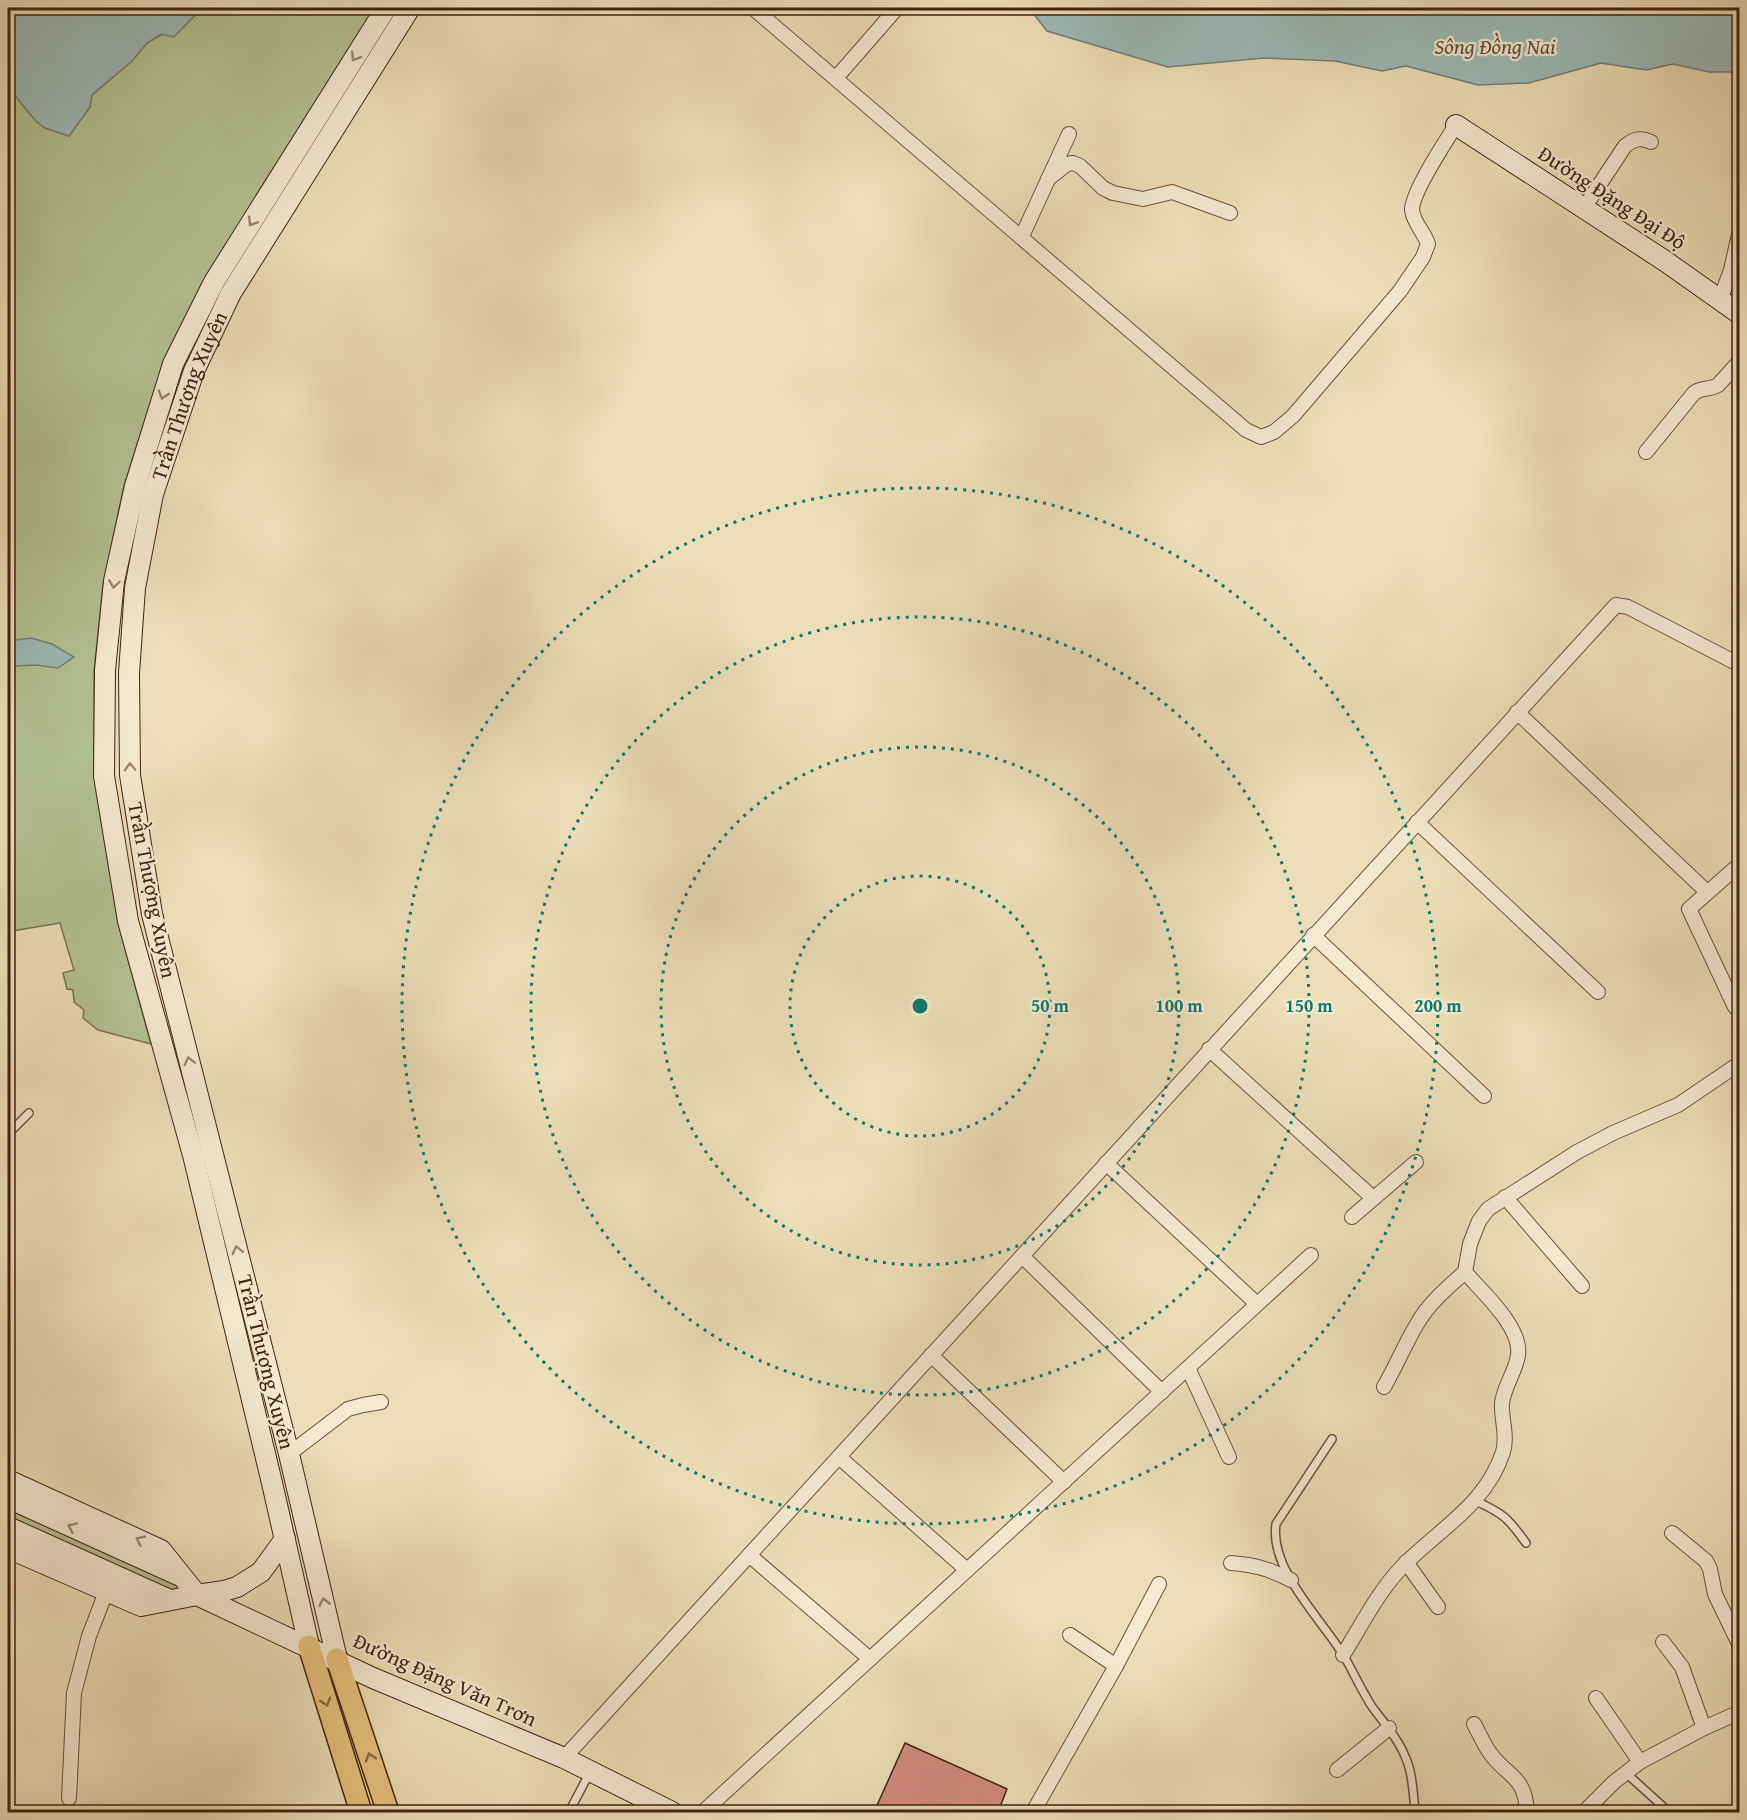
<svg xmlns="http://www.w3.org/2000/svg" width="1747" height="1820" viewBox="0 0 1747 1820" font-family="'Gentium Book Plus',serif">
<rect width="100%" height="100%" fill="#ecdfb7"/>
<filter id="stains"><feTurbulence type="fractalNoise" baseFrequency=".00333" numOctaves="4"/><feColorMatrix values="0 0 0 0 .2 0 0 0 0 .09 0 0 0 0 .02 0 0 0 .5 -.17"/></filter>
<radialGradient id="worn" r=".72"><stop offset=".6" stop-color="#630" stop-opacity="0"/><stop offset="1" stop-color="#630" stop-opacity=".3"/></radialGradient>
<!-- green -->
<g fill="#b3c292" stroke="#7a7252" stroke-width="1.5">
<path d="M 202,8 L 373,8 L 351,53 L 206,276 L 164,360 L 124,486 L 103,585 L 94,671 L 94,777 L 118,923 L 151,1044 L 98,1030 L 83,1018 L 84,1010 L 74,1002 L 73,990 L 67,989 L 63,973 L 74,970 L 60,923 L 12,931 L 15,924 L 8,919 L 8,88 C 21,100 31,120 45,128 C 53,131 61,133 69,136 L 90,107 L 92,95 L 132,61 L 147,43 L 196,15 Z"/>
<polygon points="8,1509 178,1586 179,1588 171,1590 8,1517"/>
</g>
<!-- water -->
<g fill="#9cbab8" stroke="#787d75" stroke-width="1.5">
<path d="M 8,8 L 202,8 L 174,37 L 161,34 L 147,43 L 132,61 L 92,95 L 90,107 L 69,136 C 61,133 53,131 45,128 C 31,120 21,100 8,88 Z"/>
<polygon points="1025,8 1739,8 1739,72 1709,72 1673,64 1646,70 1601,63 1529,83 1478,85 1406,66 1382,71 1335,61 1264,58 1168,67 1047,31 1032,12"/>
<polygon points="31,638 52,644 74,657 58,668 36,665 15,666 8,663 8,656 16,640"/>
</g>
<!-- building -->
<g fill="#d38b7f" stroke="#412211" stroke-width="1.5">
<polygon points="1740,1235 1740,1251 1732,1243"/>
<polygon points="905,1743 1007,1789 998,1812 874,1812"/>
</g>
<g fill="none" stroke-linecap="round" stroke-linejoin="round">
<defs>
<g id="lane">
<polyline points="8,1134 29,1113"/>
<path d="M 1332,1439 L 1276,1524 C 1269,1569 1322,1620 1344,1656 C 1354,1673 1362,1692 1373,1708 C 1384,1723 1397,1737 1404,1754 C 1413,1772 1413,1793 1415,1812"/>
<path d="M 1476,1501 C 1504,1514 1508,1518 1526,1543"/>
<polyline points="1626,1773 1669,1812"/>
<polyline points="569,1812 589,1774"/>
</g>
<g id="street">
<path d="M 753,8 L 1246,430 L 1261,437 L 1274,432 L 1293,416 L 1400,291 L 1423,257 L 1428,244 C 1424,232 1413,222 1412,210 C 1412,192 1446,141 1456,125"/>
<polyline points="836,78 897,8"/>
<polyline points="1048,179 1067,164 1073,163 1080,166 1103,188 1113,193 1143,199 1172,192 1230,213"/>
<path d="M 1584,208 L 1625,146 C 1634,139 1640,137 1651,142"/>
<polyline points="1022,236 1069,134"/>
<polyline points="1720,300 1731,270 1740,230"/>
<path d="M 1646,452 L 1694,393 C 1702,387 1710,390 1718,385 L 1740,361"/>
<polyline points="1517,712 1707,892"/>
<polyline points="1417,822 1598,992"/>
<polyline points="1313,935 1484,1096"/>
<polyline points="1735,1007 1689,909 1740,864"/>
<polyline points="1209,1049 1373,1198"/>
<polyline points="1106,1163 1257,1304"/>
<polyline points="1505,1197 1582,1286"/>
<polyline points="1352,1217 1416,1162"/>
<polyline points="1022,1256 1162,1392"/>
<polyline points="931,1355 1064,1482"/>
<polyline points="1188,1368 1229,1457"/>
<path d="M 1384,1387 C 1396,1366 1405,1344 1417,1324 C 1429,1303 1448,1287 1465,1272"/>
<polyline points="289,1454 348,1409 363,1405 381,1402"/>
<polyline points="839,1457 967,1570"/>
<polyline points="1672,1533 1706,1561 1710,1569 1715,1594 1740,1646"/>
<polyline points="749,1555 870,1659"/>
<polyline points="1406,1562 1438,1607"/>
<path d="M 1231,1563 C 1256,1565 1269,1569 1291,1580"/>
<polyline points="1070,1635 1116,1666"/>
<polyline points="1663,1642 1682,1667 1704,1728"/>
<path d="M 1343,1655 C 1363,1623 1380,1587 1408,1561 C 1443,1527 1487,1502 1503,1452 C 1508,1436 1501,1419 1502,1403 C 1504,1386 1516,1371 1518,1355 C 1522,1327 1482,1292 1465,1272 L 1470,1244 L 1479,1221 L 1488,1209 L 1577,1152 L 1613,1133 L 1678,1105 L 1740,1063"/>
<polyline points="1596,1698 1640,1762"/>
<path d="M 1474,1724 C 1479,1733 1484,1745 1490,1753 C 1508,1778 1525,1775 1527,1812"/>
<polyline points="564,1758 1616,605 1628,607 1740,665"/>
<polyline points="1337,1770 1389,1728"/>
<polyline points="69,1798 74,1693 89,1636 106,1592"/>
<polyline points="703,1812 1311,1255"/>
<polyline points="1033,1812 1116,1666 1159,1584"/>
<polyline points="1584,1812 1614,1782 1640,1762 1704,1728 1740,1712"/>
</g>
<g id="secondary">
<polyline points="1456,125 1665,261 1740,314"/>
<polyline points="8,1480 161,1550 197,1595 373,1678 564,1758 672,1812"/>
<polyline points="8,1498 178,1575"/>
<polyline points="8,1527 170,1600"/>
<polyline points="8,1548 141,1606 197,1595 224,1591 237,1587 261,1572 285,1539"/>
<polyline points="309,1646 272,1483 193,1155 128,921 104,776 105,670 114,581 135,486 173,364 214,282 386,8"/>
<path id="s1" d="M 337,1659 L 289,1454 L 152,914 L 130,775 L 129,673 L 135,588 L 153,494 L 194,371 L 231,293 L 410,8"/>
</g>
<g id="primary">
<polyline points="309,1646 361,1812"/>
<polyline points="337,1659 388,1812"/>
</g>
</defs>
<!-- lane casing -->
<use href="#lane" stroke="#6c513a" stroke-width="10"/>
<!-- street casing -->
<use href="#street" stroke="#6c513a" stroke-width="16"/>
<!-- secondary casing -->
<use href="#secondary" stroke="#412211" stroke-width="22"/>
<!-- primary casing -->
<use href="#primary" stroke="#412211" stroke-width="24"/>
<!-- lane -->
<use href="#lane" stroke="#f3ead0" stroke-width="7"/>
<!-- street -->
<use href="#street" stroke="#f3ead0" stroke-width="14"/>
<!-- secondary -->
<use href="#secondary" stroke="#f3ead0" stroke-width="20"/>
<!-- primary -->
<use href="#primary" stroke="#e6c07c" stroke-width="21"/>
</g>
<!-- one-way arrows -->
<defs><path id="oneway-chevron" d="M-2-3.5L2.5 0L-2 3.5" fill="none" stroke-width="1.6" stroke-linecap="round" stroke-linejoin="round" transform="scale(1.5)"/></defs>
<g stroke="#9a8670">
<use href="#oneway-chevron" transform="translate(355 57) rotate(122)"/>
<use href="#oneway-chevron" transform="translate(252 222) rotate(122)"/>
<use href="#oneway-chevron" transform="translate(163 395) rotate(107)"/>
<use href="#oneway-chevron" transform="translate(114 584) rotate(98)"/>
<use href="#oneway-chevron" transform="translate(130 767) rotate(-92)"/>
<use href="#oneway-chevron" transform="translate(189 1061) rotate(-104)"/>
<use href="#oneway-chevron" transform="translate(237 1250) rotate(-104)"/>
<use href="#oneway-chevron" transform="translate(72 1527) rotate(-156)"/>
<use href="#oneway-chevron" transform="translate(140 1540) rotate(-155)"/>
<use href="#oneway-chevron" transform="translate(324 1602) rotate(-103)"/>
</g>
<g stroke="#8b6941">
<use href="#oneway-chevron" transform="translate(326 1702) rotate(72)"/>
<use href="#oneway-chevron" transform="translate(370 1757) rotate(-108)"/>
</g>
<!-- distance rings -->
<g fill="none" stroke="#0f766e" stroke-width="3" stroke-dasharray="3 6">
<circle cx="920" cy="1006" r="130"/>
<circle cx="920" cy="1006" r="259"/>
<circle cx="920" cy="1006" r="389"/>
<circle cx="920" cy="1006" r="518"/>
</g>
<g text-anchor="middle" stroke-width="4.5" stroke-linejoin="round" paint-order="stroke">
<!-- street labels -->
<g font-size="21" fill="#412211" stroke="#f3ead0">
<text transform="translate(1612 198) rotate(33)" y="7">Đường Đặng Đại Độ</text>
<text dy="7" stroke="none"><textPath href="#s1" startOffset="1296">Trần Thượng Xuyên</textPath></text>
<text transform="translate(152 890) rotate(79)" y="7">Trần Thượng Xuyên</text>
<text transform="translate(266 1362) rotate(76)" y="7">Trần Thượng Xuyên</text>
<text transform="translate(445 1680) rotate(24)" y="7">Đường Đặng Văn Trơn</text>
</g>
<!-- water labels -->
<g font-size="22" font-style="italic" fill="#5c5043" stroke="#f3ead0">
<text x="1495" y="54">Sông Đồng Nai</text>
</g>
</g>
<circle cx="920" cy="1006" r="9" fill="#0f766e" stroke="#f3ead0" stroke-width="3"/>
<g font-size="18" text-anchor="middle" font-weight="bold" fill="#0f766e" stroke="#f3ead0" stroke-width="4.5" stroke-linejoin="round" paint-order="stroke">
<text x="1050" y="1012">50 m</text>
<text x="1179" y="1012">100 m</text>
<text x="1309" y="1012">150 m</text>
<text x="1438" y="1012">200 m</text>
</g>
<!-- margin -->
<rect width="1747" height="1820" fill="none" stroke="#ecdfb7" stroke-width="30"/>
<rect x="9" y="9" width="1729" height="1802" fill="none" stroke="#412211" stroke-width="3"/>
<rect x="15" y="15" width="1717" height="1790" fill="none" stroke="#412211" stroke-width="1.5"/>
<rect width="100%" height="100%" filter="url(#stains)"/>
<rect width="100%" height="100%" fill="url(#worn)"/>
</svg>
